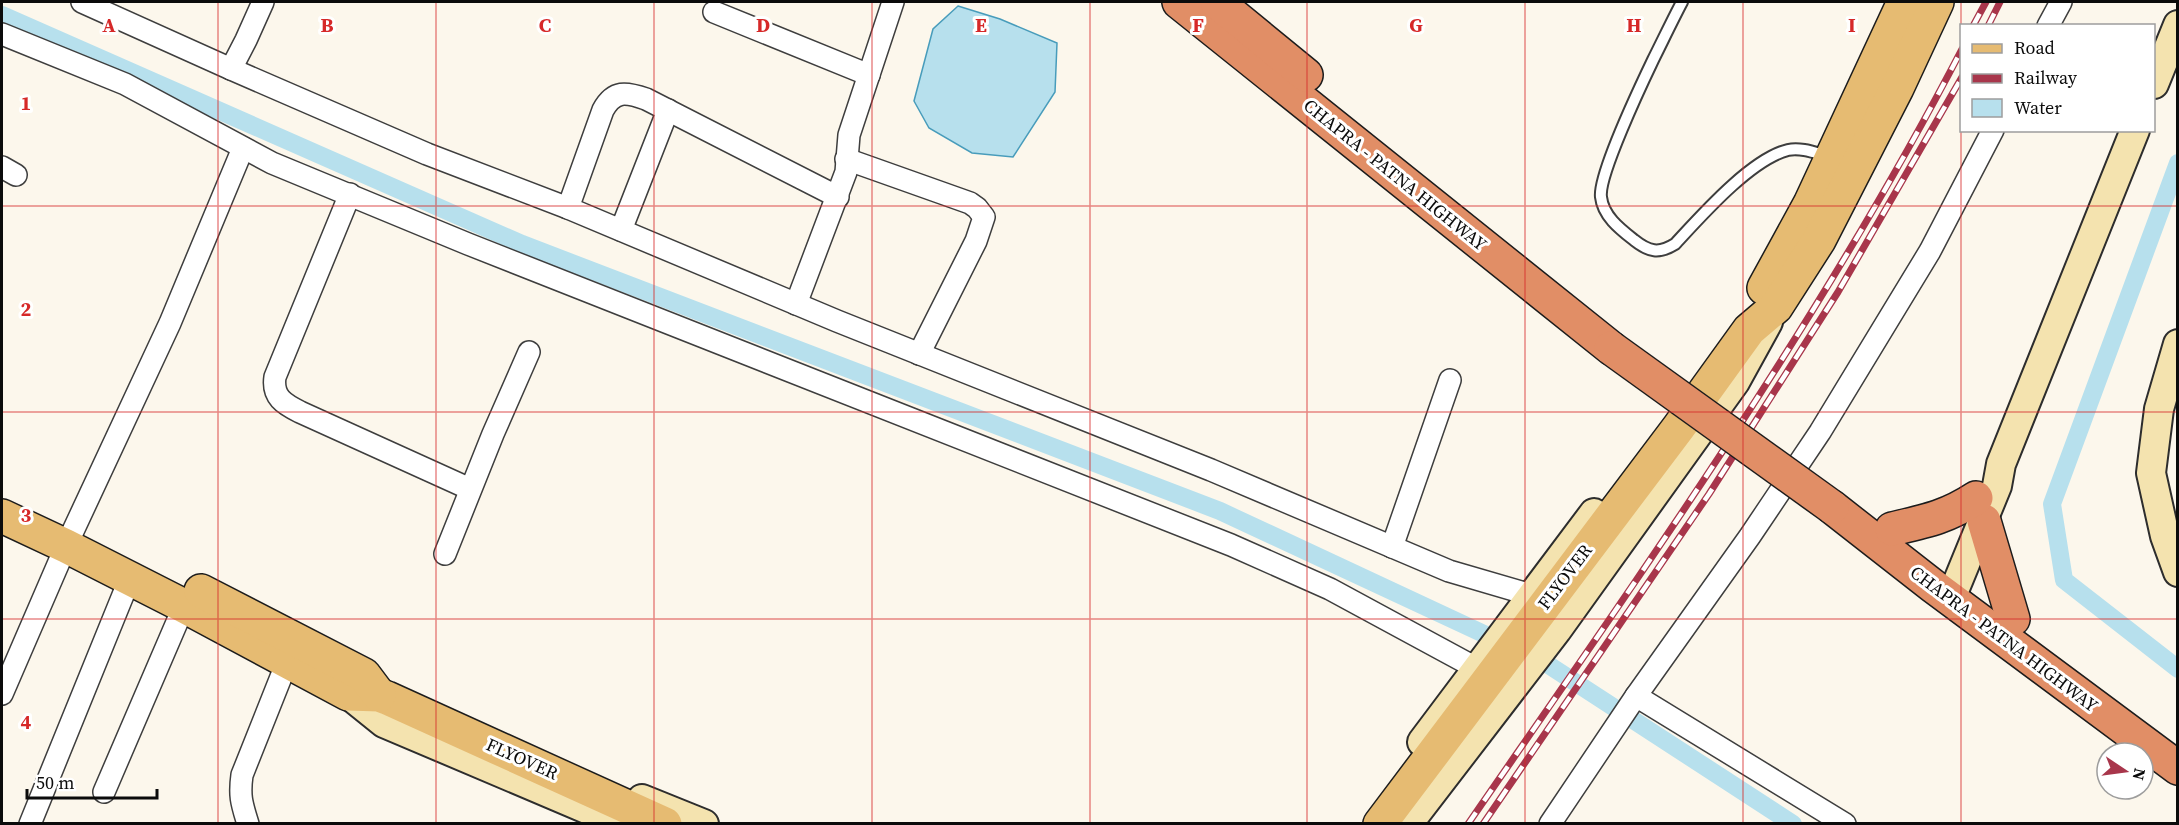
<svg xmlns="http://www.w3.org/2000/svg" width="2179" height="825" viewBox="0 0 2179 825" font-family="'Source Serif 4',serif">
<rect width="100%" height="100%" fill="#fcf7ec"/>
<!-- water -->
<polygon fill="#b7e0ed" stroke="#489cbb" stroke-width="1.5" points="958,6 1000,19 1057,43 1055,92 1013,157 972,153 929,128 914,101 933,29"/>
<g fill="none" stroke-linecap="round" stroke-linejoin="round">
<!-- canal -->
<g stroke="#b7e0ed" stroke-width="18">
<polyline points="2,15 522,244 1220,511 1544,662 1793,824"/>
<polyline points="2178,163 2052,504 2064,580 2178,669"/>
</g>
<defs>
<path id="lane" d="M 1682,2 C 1672,21 1663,40 1653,60 C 1642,83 1598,176 1601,197 C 1603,216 1620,229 1634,240 C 1649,252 1659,254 1675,244 C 1701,216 1751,159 1788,150 C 1801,147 1816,153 1828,156"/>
<g id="street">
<polyline points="82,2 231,69 427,154 568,208 837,321 1211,470 1449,571 1531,595"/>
<polyline points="714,12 869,75"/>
<polyline points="2048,26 2061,2"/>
<polyline points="2,34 125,84 272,163 468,244 1231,545 1330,589 1476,668"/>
<polyline points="231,69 246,40 263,2"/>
<polyline points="846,159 970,203 977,208 984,217 976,241 919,354"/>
<polyline points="2,167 16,175"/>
<path d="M 350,194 L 275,377 C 272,397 284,404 300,412 L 470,489"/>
<path d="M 568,208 L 603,110 C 614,90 626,92 646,99 L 838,197"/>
<polyline points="621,230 668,110"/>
<polyline points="796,304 846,172 849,135 893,2"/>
<polyline points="1392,547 1450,380"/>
<polyline points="445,554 493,434 529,352"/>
<polyline points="2,694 66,546 170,323 243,148"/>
<polyline points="1636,696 1845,824"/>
<polyline points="104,792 184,606"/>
<polyline points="30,824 130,578"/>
<path d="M 248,824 C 242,804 239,797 242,775 L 287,662"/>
<polyline points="1550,824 1636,696 1750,536 1820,432 1930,251 1993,130"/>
</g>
<g id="secondary">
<polyline points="2154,84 2178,25"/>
<polyline points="2178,344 2159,409 2151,473 2165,536 2178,572"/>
<polyline points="1951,598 1997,486 2001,464 2135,130"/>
<polyline points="348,694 384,723 622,824"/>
<polyline points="1422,742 1594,513"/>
<polyline points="642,799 704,824"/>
<polyline points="1408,824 1557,630 1735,382 1768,322"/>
</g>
<g id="primary">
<polyline points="1764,288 1810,204 1904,2"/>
<polyline points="2,516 66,546 184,606 348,694 379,695 387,698 665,824"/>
<polyline points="201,591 364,675 379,695"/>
<polyline points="1380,824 1679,427 1749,330 1776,307 1819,240 1897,88 1937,2"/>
</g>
<g id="highway">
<polyline points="1179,2 1611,348"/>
<polyline points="1217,2 1306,75"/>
<polyline points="1832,507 1933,586 2178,768"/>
<polyline points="1984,521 2013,619"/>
<path d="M 1892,529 C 1926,521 1947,517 1976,498"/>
</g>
</defs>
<!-- lane casing -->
<use href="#lane" stroke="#3e3e3e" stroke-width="14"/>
<!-- street casing -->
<use href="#street" stroke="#3e3e3e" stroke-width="24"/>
<!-- secondary casing -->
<use href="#secondary" stroke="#2d2d2d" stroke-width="32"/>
<!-- primary casing -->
<use href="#primary" stroke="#1c1c1c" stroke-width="36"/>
<!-- highway casing -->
<use href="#highway" stroke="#1c1c1c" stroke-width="36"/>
<!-- lane -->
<use href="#lane" stroke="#fff" stroke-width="10"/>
<!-- street -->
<use href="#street" stroke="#fff" stroke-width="21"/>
<!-- secondary -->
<use href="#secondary" stroke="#f4e3af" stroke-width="28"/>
<!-- primary -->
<use href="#primary" stroke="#e6bb72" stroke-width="33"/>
<!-- highway -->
<use href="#highway" stroke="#e18e66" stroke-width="33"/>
<defs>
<g id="rail">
<polyline points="1973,26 1986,2"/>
<polyline points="1988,26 2000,2"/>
<path d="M 1468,824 C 1642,572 1821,321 1962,49"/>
<polyline points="1483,824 1709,494 1838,292 1962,77"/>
</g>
</defs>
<!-- rail casing -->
<use href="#rail" stroke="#a8364b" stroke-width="7"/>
<!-- rail -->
<use href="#rail" stroke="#fff" stroke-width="4.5" stroke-dasharray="14" stroke-linecap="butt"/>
<defs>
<polyline id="highway-bridge" points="1611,348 1832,507"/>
</defs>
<!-- highway-bridge casing -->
<use href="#highway-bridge" stroke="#1c1c1c" stroke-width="36" stroke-linecap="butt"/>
<!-- highway-bridge -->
<use href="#highway-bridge" stroke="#e18e66" stroke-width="33"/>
</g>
<!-- grid -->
<path fill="none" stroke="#d62828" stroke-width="1.5" stroke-opacity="0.55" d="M 218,2 L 218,824M 436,2 L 436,824M 654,2 L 654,824M 872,2 L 872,824M 1090,2 L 1090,824M 1307,2 L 1307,824M 1525,2 L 1525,824M 1743,2 L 1743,824M 1961,2 L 1961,824M 2,206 L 2178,206M 2,412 L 2178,412M 2,619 L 2178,619"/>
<g text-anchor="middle" stroke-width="6" stroke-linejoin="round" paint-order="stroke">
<!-- street labels -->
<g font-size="18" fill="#0b0b0b" stroke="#fff">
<text transform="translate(1395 175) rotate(39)" y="6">CHAPRA - PATNA HIGHWAY</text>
<text transform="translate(1565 577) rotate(-53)" y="6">FLYOVER</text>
<text transform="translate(2004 639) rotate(37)" y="6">CHAPRA - PATNA HIGHWAY</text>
<text transform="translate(522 759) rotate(24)" y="6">FLYOVER</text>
</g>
</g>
<g font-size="20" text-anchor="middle" font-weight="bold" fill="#d62828" stroke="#fff" stroke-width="6" stroke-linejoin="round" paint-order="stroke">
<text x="109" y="32">A</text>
<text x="327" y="32">B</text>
<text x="545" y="32">C</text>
<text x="763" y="32">D</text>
<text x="981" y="32">E</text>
<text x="1198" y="32">F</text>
<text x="1416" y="32">G</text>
<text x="1634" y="32">H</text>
<text x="1852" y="32">I</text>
<text x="26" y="110">1</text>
<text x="26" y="316">2</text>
<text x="26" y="522">3</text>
<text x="26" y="729">4</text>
</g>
<!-- border -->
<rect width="2179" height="825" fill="none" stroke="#0b0b0b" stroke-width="6"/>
<!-- legend -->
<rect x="1960" y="24" width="195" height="108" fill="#ffffff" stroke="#9d9d9d" stroke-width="1.5"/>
<rect x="1972" y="44" width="30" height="9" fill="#e6bb72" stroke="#9d9d9d" stroke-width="1.5"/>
<text x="2014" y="54" font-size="18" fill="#0b0b0b">Road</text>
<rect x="1972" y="74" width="30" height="9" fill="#a8364b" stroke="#9d9d9d" stroke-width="1.5"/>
<text x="2014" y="84" font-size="18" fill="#0b0b0b">Railway</text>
<rect x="1972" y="99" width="30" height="18" fill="#b7e0ed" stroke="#9d9d9d" stroke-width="1.5"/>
<text x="2014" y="114" font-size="18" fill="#0b0b0b">Water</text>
<!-- north arrow -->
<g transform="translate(2125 771) rotate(103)"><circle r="28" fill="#ffffff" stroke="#9d9d9d" stroke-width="1.5"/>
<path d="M0-4.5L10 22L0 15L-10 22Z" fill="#a8364b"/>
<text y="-9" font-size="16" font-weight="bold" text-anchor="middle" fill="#0b0b0b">N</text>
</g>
<!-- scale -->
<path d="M27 789v9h130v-9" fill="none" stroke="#0b0b0b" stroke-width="3"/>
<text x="36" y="789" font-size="18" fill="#0b0b0b" stroke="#ffffff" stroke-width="4.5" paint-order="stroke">50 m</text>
</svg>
